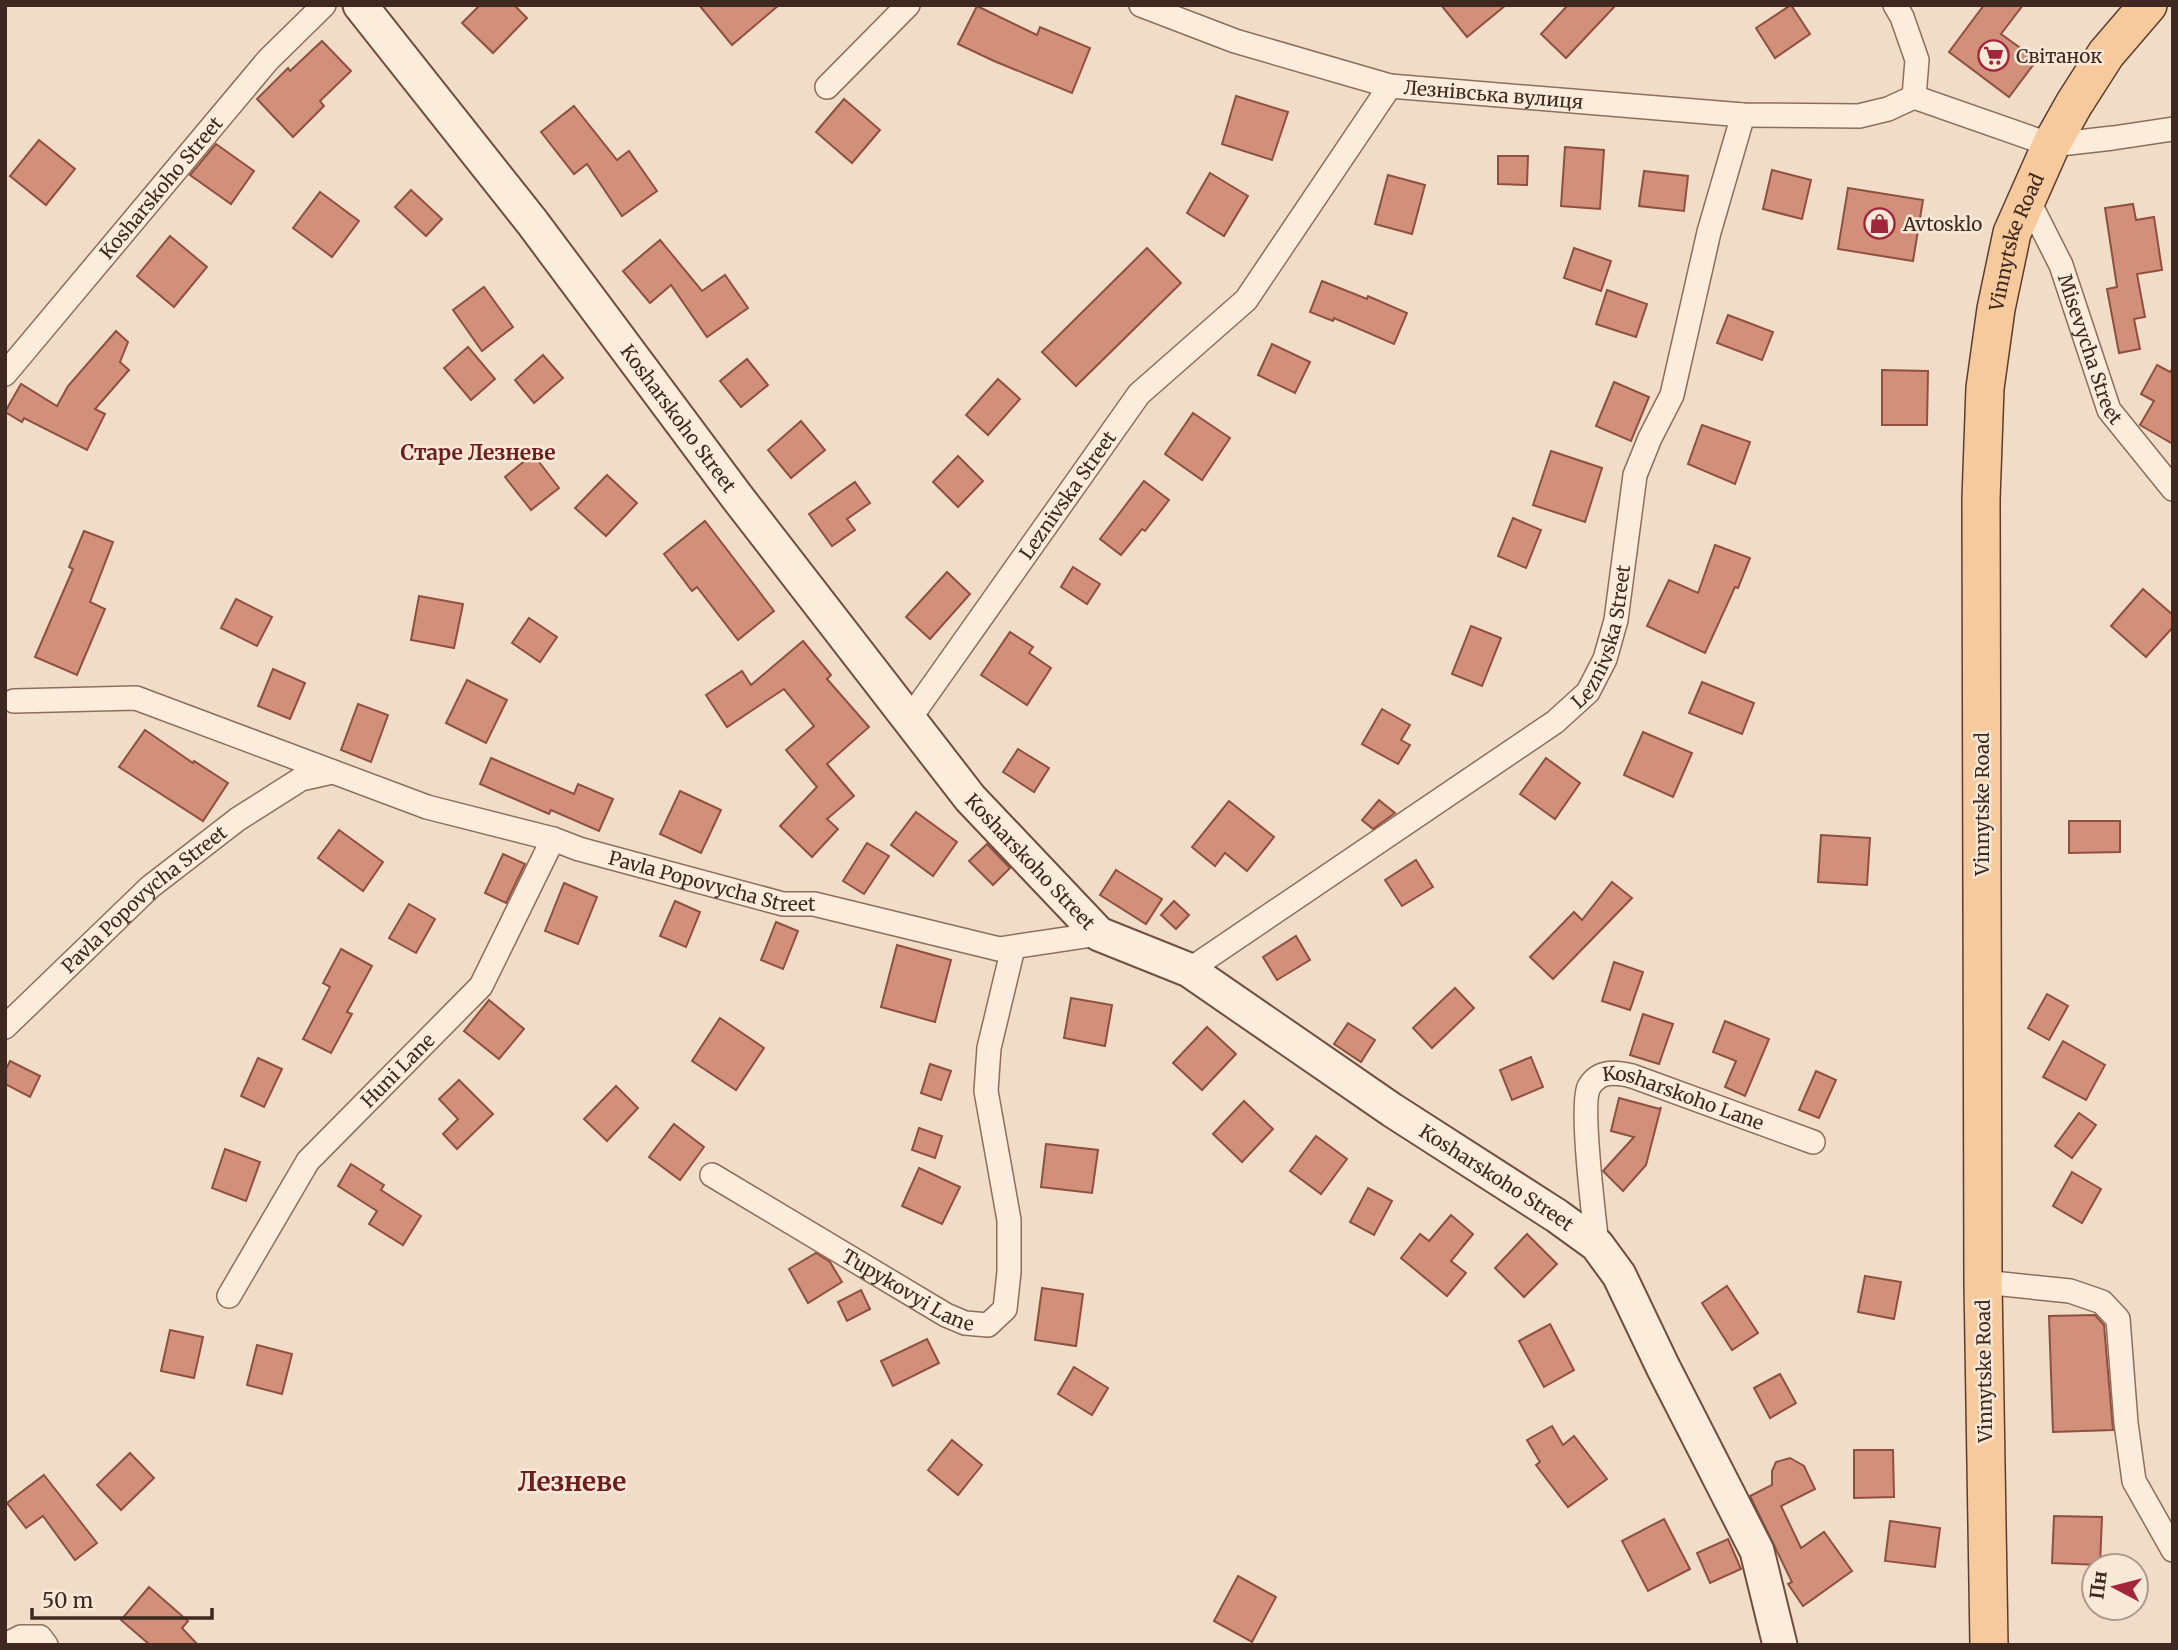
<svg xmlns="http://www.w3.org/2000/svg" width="2178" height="1650" viewBox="0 0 2178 1650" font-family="Merriweather,serif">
<rect width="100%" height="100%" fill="#f1ddc7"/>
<!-- building -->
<g fill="#d28f7a" stroke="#8f503f" stroke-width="2">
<polygon points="480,5 514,5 527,18 493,53 462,23"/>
<polygon points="699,5 779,5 732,45"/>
<polygon points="1441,5 1506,5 1467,37"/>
<polygon points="1568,5 1616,5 1566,58 1541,34"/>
<polygon points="1791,5 1810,34 1775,58 1756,28"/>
<polygon points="1984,5 2023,5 2001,34 2037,60 2009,97 1949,52"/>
<polygon points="977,6 1037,35 1040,27 1090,48 1072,93 994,61 958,44"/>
<polygon points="322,41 351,71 320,101 324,106 293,137 257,99 288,68 290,71"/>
<polygon points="1236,96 1288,112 1272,160 1222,144"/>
<polygon points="844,99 880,130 852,163 816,132"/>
<polygon points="574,106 617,160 629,151 657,191 622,216 587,164 574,174 541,132"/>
<polygon points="39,140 75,169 46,205 10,176"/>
<polygon points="216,144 254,171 231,204 190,175"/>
<polygon points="1565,147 1604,150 1600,209 1561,206"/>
<polygon points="1498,156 1528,156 1527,185 1498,184"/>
<polygon points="1772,170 1811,180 1802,219 1763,209"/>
<polygon points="1644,171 1688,176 1684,211 1639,206"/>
<polygon points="1210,173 1248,196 1224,236 1187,213"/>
<polygon points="1388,175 1425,185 1412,234 1375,224"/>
<polygon points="1848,188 1923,200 1913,261 1838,249"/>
<polygon points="411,190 442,219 426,236 395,207"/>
<polygon points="320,192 359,221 332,257 293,228"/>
<polygon points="2133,204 2136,220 2154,217 2162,270 2137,274 2145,317 2134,319 2140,349 2119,353 2107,289 2117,287 2105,208"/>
<polygon points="170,236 207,267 174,307 137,276"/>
<polygon points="660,240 702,291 725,275 748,308 707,337 671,285 650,303 623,271"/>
<polygon points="1147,248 1181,283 1076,386 1042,352"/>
<polygon points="1574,248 1611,261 1601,291 1564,278"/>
<polygon points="1322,281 1367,299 1368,296 1407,313 1394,344 1334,318 1333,321 1310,312"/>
<polygon points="484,287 513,327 482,351 453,310"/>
<polygon points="1607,290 1647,304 1636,337 1596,324"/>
<polygon points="1728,315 1773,332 1762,360 1717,343"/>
<polygon points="116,331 128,342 120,362 129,370 95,409 105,414 87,450 24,418 22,422 5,412 21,384 57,406 68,386"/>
<polygon points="1272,344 1310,362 1295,393 1258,375"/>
<polygon points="468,347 495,379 471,400 444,368"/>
<polygon points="543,355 563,378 534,403 515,380"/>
<polygon points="747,359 768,385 741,407 720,381"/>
<polygon points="2157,365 2170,372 2173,368 2173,444 2140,425 2154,401 2141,394"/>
<polygon points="1882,370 1928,371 1927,425 1882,425"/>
<polygon points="998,379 1020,399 988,435 966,415"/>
<polygon points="1614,382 1649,397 1631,441 1596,426"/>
<polygon points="1193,413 1230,438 1202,480 1165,454"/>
<polygon points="801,421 825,450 791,478 768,450"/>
<polygon points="1702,425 1750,442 1735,484 1688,464"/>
<polygon points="1551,451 1602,468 1585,522 1533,505"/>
<polygon points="533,454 559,488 531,510 505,477"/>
<polygon points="958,456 983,481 958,507 933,482"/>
<polygon points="607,475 637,503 606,536 575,508"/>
<polygon points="1144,481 1169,500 1145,531 1142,529 1121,555 1100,539"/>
<polygon points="855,482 870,503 847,519 855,530 832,546 809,514"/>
<polygon points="1513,518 1541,530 1526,568 1498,556"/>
<polygon points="705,521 774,611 738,640 697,587 692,591 664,554"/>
<polygon points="84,531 113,542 90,602 105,609 77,675 35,657 73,569 69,567"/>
<polygon points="1715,545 1750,558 1738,588 1735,587 1705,653 1647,626 1669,580 1698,593"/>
<polygon points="1073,567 1100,584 1087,604 1061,587"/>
<polygon points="947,572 970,594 930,639 906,617"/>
<polygon points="2143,589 2173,615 2173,627 2146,657 2111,626"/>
<polygon points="419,596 463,604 454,648 411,640"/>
<polygon points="236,599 272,617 257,646 221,628"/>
<polygon points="529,618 557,637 540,662 512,643"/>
<polygon points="1471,626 1501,638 1482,686 1452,674"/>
<polygon points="1010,632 1033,647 1029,653 1051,668 1027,705 981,675"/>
<polygon points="803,641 831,675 827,679 869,727 827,764 854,796 827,819 838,829 812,857 780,826 817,787 786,750 814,726 784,689 727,727 706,695 742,671 751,685"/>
<polygon points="273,669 305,683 290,719 258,706"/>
<polygon points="467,680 507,700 486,743 446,723"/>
<polygon points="1702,682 1754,703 1742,734 1689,713"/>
<polygon points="358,704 388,715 371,762 341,750"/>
<polygon points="1382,709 1410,725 1401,740 1410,745 1398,764 1362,744"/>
<polygon points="145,730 193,763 194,761 228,783 203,821 119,767"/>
<polygon points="1643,732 1692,753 1673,797 1624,775"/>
<polygon points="1018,749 1049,768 1034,792 1003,772"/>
<polygon points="491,758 574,794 578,784 613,799 599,831 551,810 549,814 480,784"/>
<polygon points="1546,758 1580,783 1555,819 1520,794"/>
<polygon points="680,791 721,810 701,853 660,834"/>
<polygon points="1379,800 1395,813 1373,829 1362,820"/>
<polygon points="1229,801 1274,837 1247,871 1225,853 1215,866 1192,847"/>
<polygon points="916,812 957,842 933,876 891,845"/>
<polygon points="2069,821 2120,821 2120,852 2069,853"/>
<polygon points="339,830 383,862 363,891 318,858"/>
<polygon points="1821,835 1870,838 1867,885 1818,882"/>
<polygon points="867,843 889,856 864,894 843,881"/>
<polygon points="987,844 1010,868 993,885 969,861"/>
<polygon points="503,854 525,864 506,903 485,893"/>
<polygon points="1416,860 1433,887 1402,906 1385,880"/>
<polygon points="1116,870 1162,899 1146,924 1100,895"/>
<polygon points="1612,882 1632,898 1553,979 1530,957 1574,912 1582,920"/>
<polygon points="564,883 597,897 578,944 545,931"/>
<polygon points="675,901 700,912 686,947 660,936"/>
<polygon points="1174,901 1189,915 1176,929 1161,915"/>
<polygon points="409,904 435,919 416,953 389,938"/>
<polygon points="776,922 798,931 783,969 761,960"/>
<polygon points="1296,936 1310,960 1277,980 1263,957"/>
<polygon points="897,945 951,960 935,1022 881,1007"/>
<polygon points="341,949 372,966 347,1012 352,1014 331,1053 303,1039 330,987 323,983"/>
<polygon points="1614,962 1643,972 1630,1010 1602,1001"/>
<polygon points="1455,988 1474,1008 1432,1048 1413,1028"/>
<polygon points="2047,994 2068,1006 2049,1040 2028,1028"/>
<polygon points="1071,998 1112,1005 1105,1046 1064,1038"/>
<polygon points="489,1000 524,1029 499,1059 464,1031"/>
<polygon points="1643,1014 1673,1024 1659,1064 1630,1055"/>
<polygon points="720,1018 764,1048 736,1090 692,1061"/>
<polygon points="1725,1021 1769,1039 1745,1096 1725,1087 1736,1061 1713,1052"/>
<polygon points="1348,1023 1375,1040 1361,1062 1334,1044"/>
<polygon points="1207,1027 1236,1054 1202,1090 1173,1063"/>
<polygon points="2063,1041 2105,1065 2086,1100 2043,1077"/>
<polygon points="1531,1057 1543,1087 1512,1100 1500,1070"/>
<polygon points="258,1058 282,1069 264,1107 241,1096"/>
<polygon points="10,1061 40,1076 30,1097 5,1084 5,1071"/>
<polygon points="930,1064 951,1071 941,1100 921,1093"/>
<polygon points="1816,1071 1836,1080 1819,1118 1799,1110"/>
<polygon points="459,1080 493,1114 457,1149 443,1134 458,1119 439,1099"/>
<polygon points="616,1086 638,1108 607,1141 584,1119"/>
<polygon points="1619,1098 1660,1109 1661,1107 1646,1165 1623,1191 1603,1171 1634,1137 1611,1131"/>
<polygon points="1244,1101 1273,1129 1242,1162 1213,1134"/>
<polygon points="2079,1113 2096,1125 2072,1158 2055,1146"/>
<polygon points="674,1124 704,1147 680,1180 649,1157"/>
<polygon points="919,1128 942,1136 935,1158 912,1150"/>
<polygon points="1316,1136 1347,1159 1321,1194 1290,1171"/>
<polygon points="1046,1144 1098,1150 1092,1193 1041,1187"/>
<polygon points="225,1149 260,1162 246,1201 212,1188"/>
<polygon points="351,1164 384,1185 381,1190 421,1216 403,1245 369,1224 377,1211 338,1186"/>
<polygon points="919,1168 960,1187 942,1224 902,1206"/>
<polygon points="2072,1172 2101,1189 2082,1223 2053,1206"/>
<polygon points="1368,1188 1392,1201 1374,1235 1350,1222"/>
<polygon points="1451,1215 1473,1234 1451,1261 1466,1273 1447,1296 1401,1258 1420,1234 1429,1241"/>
<polygon points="1527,1234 1557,1264 1524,1297 1495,1268"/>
<polygon points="816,1253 830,1262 842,1282 808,1303 789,1269"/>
<polygon points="1865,1276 1901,1282 1894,1319 1858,1312"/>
<polygon points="1727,1286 1758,1333 1732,1350 1702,1303"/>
<polygon points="1042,1288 1083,1294 1076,1346 1035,1340"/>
<polygon points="861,1290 870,1309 847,1321 838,1302"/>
<polygon points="2095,1315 2104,1325 2113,1430 2053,1432 2049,1316"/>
<polygon points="1550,1324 1574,1370 1544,1387 1519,1341"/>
<polygon points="170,1330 203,1337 194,1378 161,1371"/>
<polygon points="927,1339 939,1363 893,1386 881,1361"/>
<polygon points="257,1345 292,1354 282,1394 247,1385"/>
<polygon points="1074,1367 1108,1388 1092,1415 1058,1394"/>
<polygon points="1780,1374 1796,1403 1770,1418 1754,1388"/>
<polygon points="1552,1426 1563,1445 1574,1436 1607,1479 1568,1507 1536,1465 1540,1462 1527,1440"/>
<polygon points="952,1440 982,1465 958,1495 928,1470"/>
<polygon points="1854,1450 1893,1450 1894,1497 1854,1498"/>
<polygon points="130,1453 154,1478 121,1510 97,1485"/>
<polygon points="1790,1458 1804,1466 1815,1489 1781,1506 1801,1548 1824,1532 1852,1571 1803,1606 1788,1584 1792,1582 1750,1496 1772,1485 1772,1471 1776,1462"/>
<polygon points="44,1475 97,1543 75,1560 43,1516 26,1528 7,1503"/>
<polygon points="2054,1516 2102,1517 2100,1565 2052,1563"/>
<polygon points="1664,1519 1690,1569 1648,1591 1622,1541"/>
<polygon points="1890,1521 1940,1528 1935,1567 1885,1561"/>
<polygon points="1728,1539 1741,1569 1710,1583 1697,1553"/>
<polygon points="1238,1576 1276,1597 1252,1642 1214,1621"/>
<polygon points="149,1587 188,1621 182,1628 198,1645 150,1645 121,1620"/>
</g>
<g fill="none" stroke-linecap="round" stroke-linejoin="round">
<defs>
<g id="street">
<path id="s1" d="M 1141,5 L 1235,41 L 1390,86 L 1743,115 L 1859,116 L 1888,109 L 1914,97 L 1917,60 L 1902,17 L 1895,5"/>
<polyline points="827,87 908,5"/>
<polyline points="1914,97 2051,145 2113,138 2173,129"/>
<path id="s2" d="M 2027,198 L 2061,265 L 2109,410 L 2173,489"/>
<path id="s3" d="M 5,374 L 268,60 L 324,5"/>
<path id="s4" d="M 14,701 L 136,698 L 427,807 L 553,839 L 579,849 L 783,904 L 814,904 L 999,949 L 1099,934"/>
<path id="s5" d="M 910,718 L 1139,394 L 1246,300 L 1390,86"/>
<path id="s6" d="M 1189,970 L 1555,722 L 1588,692 L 1605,659 L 1616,620 L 1635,475 L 1650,438 L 1672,395 L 1709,232 L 1743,115"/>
<path id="s7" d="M 5,1027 L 150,887 L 238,819 L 301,779 L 332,772"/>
<path id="s8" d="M 712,1175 L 946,1315 L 965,1323 L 988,1325 L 1005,1309 L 1009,1272 L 1009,1220 L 986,1091 L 989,1048 L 1013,948"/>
<path id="s9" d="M 1597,1245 C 1594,1218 1580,1104 1589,1087 C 1599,1070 1615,1072 1632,1076 L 1813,1142"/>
<polyline points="1983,1282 2070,1291 2102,1302 2118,1319 2126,1423 2134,1481 2173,1550"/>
<path id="s10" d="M 229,1296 L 308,1161 L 481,986 L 553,839"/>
<polyline points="5,1645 21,1637 40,1637 46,1645"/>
</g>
<g id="secondary">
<path id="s11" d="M 360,5 L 532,222 L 737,497 L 970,798 L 1099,934 L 1189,970 L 1392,1110 L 1557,1216 L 1597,1245 L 1619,1275 L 1663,1367 L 1757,1551 L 1780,1645"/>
</g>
<g id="primary">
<path id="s12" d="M 1989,1645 L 1983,1282 L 1981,499 L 1985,388 L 1996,309 L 2012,233 L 2051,145 L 2074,104 L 2106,54 L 2148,5"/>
</g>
</defs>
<!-- street casing -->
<use href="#street" stroke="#8e6d5a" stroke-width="26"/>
<!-- secondary casing -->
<use href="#secondary" stroke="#704e3d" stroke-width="37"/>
<!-- primary casing -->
<use href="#primary" stroke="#5c3c2f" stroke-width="40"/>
<!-- street -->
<use href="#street" stroke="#fbecdb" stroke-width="23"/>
<!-- secondary -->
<use href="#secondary" stroke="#fbecdb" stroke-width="33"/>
<!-- primary -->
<use href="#primary" stroke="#f6ca9d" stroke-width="37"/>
</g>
<!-- icons -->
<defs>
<symbol id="supermarket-ring" viewBox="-11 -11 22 22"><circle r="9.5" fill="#f8e8d7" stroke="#a1263d" stroke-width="1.5"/><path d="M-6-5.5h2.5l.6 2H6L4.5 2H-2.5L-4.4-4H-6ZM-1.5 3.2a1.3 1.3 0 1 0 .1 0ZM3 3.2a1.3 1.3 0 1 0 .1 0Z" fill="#a1263d"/></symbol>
<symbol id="shop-ring" viewBox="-11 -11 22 22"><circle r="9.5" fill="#f8e8d7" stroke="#a1263d" stroke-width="1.5"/><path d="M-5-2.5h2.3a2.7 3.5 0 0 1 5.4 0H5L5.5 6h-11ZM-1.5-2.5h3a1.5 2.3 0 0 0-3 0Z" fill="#a1263d"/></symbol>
</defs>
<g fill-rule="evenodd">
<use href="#supermarket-ring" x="1976" y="38" width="35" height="35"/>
<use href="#shop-ring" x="1862" y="206" width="35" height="35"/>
</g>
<g text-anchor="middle" stroke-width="5" stroke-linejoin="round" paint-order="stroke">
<!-- poi labels -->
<g font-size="19" fill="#3e281f" stroke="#f8e8d7" text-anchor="start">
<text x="2016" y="63">Світанок</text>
<text x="1903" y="231">Avtosklo</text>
</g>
<!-- street labels -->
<g font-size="19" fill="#3e281f" stroke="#f8e8d7">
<text dy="7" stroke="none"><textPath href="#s1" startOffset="366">Лезнівська вулиця</textPath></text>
<text dy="7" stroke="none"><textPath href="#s3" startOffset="243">Kosharskoho Street</textPath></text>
<text dy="7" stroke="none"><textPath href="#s12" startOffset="1407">Vinnytske Road</textPath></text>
<text dy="7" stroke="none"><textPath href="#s2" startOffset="164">Misevycha Street</textPath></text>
<text dy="7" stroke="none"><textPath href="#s11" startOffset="522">Kosharskoho Street</textPath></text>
<text dy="7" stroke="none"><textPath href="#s5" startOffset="273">Leznivska Street</textPath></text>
<text dy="7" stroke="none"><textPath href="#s6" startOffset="544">Leznivska Street</textPath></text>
<text transform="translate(1982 804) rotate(-90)" y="7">Vinnytske Road</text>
<text dy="7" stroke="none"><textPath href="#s11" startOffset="1088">Kosharskoho Street</textPath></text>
<text dy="7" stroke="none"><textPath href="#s4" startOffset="728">Pavla Popovycha Street</textPath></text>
<text dy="7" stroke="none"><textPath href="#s7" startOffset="189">Pavla Popovycha Street</textPath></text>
<text dy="7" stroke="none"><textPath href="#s10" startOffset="284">Huni Lane</textPath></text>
<text dy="7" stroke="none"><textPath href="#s9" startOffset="262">Kosharskoho Lane</textPath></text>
<text dy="7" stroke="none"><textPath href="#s11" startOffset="1656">Kosharskoho Street</textPath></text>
<text dy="7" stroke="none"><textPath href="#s8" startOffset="228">Tupykovyi Lane</textPath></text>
<text transform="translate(1984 1371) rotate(-91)" y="7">Vinnytske Road</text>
</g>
<!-- neighbourhood labels -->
<g font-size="21" font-weight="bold" fill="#6d1e1c" stroke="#f8e8d7">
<text x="478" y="460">Старе Лезневе</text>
</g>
<!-- district labels -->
<g font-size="26" font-weight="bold" fill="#6d1e1c" stroke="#f8e8d7">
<text x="572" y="1491">Лезневе</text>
</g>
</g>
<!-- border -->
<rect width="2178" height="1650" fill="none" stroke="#3e281f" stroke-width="14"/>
<!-- north arrow -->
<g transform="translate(2115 1587) rotate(277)"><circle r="33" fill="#f8e8d7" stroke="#ae9b8d" stroke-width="2"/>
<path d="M0-5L12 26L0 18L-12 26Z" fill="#a1263d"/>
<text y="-10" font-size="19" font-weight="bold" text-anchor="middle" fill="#3e281f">Пн</text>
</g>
<!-- scale -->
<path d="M32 1608v10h180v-10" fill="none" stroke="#3e281f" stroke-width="3.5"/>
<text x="42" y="1608" font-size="21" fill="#3e281f" stroke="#f8e8d7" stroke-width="5" paint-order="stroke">50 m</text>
</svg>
